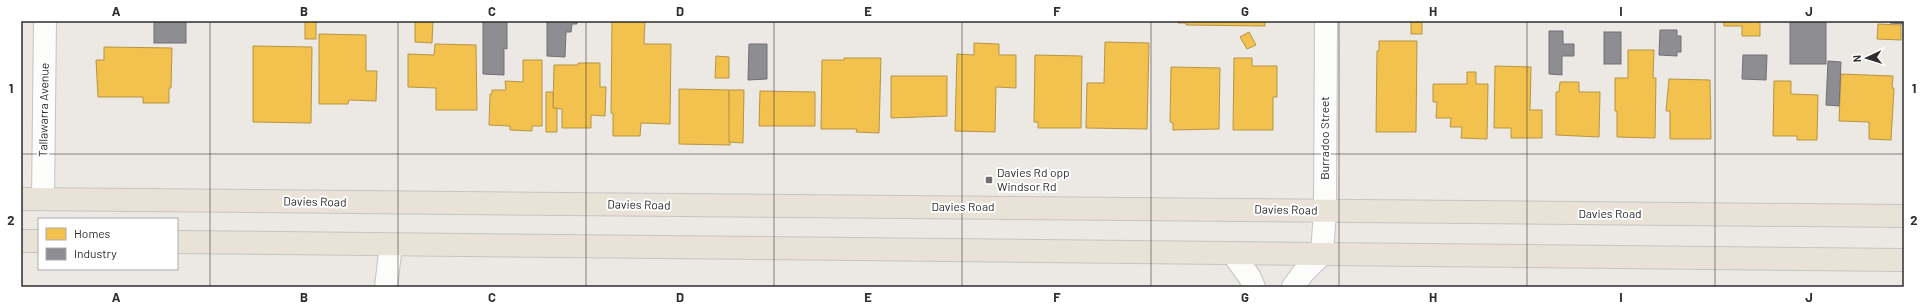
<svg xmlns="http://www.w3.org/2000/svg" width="1925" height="308" viewBox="0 0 1925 308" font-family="Barlow,sans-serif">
<rect width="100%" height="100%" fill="#ece8e4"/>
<!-- homes -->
<g fill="#f2c14e" stroke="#b79544">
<rect x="305" y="21" width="11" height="18"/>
<polygon points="415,21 433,21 432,43 415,42"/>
<polygon points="612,21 645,21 644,44 671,44 670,124 641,123 640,136 613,136 613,113 611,113"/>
<polygon points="1178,21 1265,21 1265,26 1186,25 1186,23 1178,23"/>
<rect x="1411" y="21" width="11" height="13"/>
<polygon points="1724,21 1760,21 1760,36 1742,36 1742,26 1724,26"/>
<polygon points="1878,24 1901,25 1901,40 1877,39"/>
<polygon points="1249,32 1256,45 1247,49 1240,37"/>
<polygon points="319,34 366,35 366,71 377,71 376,101 349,100 348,104 319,104"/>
<polygon points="1379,41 1417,41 1416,132 1376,132 1377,51 1379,51"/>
<polygon points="1105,42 1149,43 1147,129 1086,128 1087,83 1104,83"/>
<polygon points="974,43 999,44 999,55 1016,55 1016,88 996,87 995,132 955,131 957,54 974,55"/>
<polygon points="435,44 476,45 477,110 436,110 436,88 408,87 408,54 434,55"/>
<polygon points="253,46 312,47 311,123 253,122"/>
<polygon points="104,47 172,48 171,88 169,88 169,103 143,103 143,97 98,97 96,60 104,60"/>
<polygon points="1628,50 1654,50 1653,78 1656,78 1655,138 1617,137 1617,111 1615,111 1615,78 1628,78"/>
<polygon points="1035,55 1082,56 1081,128 1038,128 1038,122 1034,122"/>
<polygon points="716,56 729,57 729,78 715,78"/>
<polygon points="844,58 881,58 879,133 856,132 857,129 821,129 822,60 844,60"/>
<polygon points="1234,58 1252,58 1252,66 1277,66 1277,97 1273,97 1273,130 1233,130"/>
<polygon points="523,60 542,60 542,126 532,126 532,131 510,130 510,126 489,125 490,94 492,94 492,90 506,90 505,81 523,82"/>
<polygon points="578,63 600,63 600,87 606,87 605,116 591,115 591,128 562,128 562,109 553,108 554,65 578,65"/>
<polygon points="1495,66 1531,67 1530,110 1542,110 1542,138 1511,138 1511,128 1494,128"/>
<polygon points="1171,67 1220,68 1219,129 1173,130 1173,123 1170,122"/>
<polygon points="1467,72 1476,72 1476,84 1488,84 1487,139 1461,138 1462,127 1450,127 1451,118 1436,118 1437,102 1433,102 1433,84 1467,84"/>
<polygon points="1841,74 1893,76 1892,88 1894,88 1891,140 1869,139 1869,122 1839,121"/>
<polygon points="891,76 947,76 947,116 891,118"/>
<polygon points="1669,79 1710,80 1711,139 1670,139 1670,111 1666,111"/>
<polygon points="1774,81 1791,81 1791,94 1818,95 1817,140 1797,140 1797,136 1773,136"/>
<polygon points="1560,82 1579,82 1579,92 1600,92 1599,137 1556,135 1556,92 1559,92"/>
<polygon points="679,89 729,90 730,145 679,144"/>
<polygon points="729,90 744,90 743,143 729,142"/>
<polygon points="760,91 815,92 815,126 759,126"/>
<polygon points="546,92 553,92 553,108 557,108 557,132 546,132"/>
</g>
<!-- industry -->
<g fill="#8d8d92" stroke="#707074">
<rect x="154" y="21" width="32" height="22"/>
<polygon points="483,21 507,21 507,49 504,48 504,75 483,74"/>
<polygon points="547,21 577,21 577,24 572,24 571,32 566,32 565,57 547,56"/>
<polygon points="1890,21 1903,21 1903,24 1890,23"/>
<rect x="1790" y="22" width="36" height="42"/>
<polygon points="1660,30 1677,30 1677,36 1681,36 1681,52 1677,52 1677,56 1659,55"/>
<polygon points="1549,31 1563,31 1563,44 1574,44 1574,56 1562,56 1562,75 1549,74"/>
<rect x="1604" y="32" width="17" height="32"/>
<polygon points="749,44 767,44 767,79 748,80"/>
<polygon points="1743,55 1767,55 1766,80 1742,79"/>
<polygon points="1828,61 1841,62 1839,106 1826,105"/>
</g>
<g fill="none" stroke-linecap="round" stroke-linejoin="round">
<defs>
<g id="minor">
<polyline points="43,199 45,21"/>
<polyline points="1232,253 1249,276 1254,287"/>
<polyline points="386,287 391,245"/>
<polyline points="1293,287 1303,273 1322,254 1325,211 1326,21"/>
</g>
<g id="trunk">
<polyline points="21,199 1904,216"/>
<polyline points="21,241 39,241"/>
<polyline points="177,242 1904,260"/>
</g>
</defs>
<!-- minor casing -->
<use href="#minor" stroke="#c5c4c5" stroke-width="24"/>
<!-- trunk casing -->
<use href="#trunk" stroke="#c6c5c4" stroke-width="24"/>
<!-- minor -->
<use href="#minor" stroke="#fcfcfb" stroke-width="22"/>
<!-- trunk -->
<use href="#trunk" stroke="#e9e2d6" stroke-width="22"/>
</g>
<!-- grid -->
<path fill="none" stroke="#2e2e2e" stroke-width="1" stroke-opacity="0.55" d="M 210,21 L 210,287M 398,21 L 398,287M 586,21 L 586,287M 774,21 L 774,287M 962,21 L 962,287M 1151,21 L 1151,287M 1339,21 L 1339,287M 1527,21 L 1527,287M 1715,21 L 1715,287M 21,154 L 1904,154"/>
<!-- markers -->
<rect fill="#706f6e" stroke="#fff" stroke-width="1.5" x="985" y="176" width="8" height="8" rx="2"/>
<g text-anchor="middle" stroke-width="4" stroke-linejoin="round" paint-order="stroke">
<!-- street labels -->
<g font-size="12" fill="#2e2e2e" stroke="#fff">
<text transform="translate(44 110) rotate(-89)" y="4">Tallawarra Avenue</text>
<text transform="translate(1325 138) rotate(-90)" y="4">Burradoo Street</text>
<text transform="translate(315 202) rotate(1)" y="4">Davies Road</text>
<text transform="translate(639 205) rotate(1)" y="4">Davies Road</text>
<text x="963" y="211">Davies Road</text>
<text transform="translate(1286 210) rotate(1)" y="4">Davies Road</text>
<text x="1610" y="218">Davies Road</text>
</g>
<!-- poi labels -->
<g font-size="12" fill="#2e2e2e" stroke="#fff" text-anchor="start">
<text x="997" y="177">Davies Rd opp<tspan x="997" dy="14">Windsor Rd</tspan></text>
</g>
</g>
<!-- border -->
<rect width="1925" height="308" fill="none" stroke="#ffffff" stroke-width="44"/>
<!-- legend -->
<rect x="38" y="218" width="140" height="52" fill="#ffffff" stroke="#ababab"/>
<rect x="46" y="228" width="20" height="12" fill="#f2c14e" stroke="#ababab"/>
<text x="74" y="238" font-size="12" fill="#2e2e2e">Homes</text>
<rect x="46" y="248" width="20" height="12" fill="#8d8d92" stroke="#ababab"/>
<text x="74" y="258" font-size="12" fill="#2e2e2e">Industry</text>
<!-- north arrow -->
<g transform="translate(1867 58) rotate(266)" stroke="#ffffff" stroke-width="3" paint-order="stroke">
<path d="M0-3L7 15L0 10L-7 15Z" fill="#2e2e2e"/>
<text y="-6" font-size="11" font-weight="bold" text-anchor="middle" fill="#2e2e2e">N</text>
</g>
<rect x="22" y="22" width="1881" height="264" fill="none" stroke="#2e2e2e" stroke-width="1.5"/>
<g font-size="13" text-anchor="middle" font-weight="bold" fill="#2e2e2e">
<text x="116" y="16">A</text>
<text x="304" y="16">B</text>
<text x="492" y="16">C</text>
<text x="680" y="16">D</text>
<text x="868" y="16">E</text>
<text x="1057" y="16">F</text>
<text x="1245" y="16">G</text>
<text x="1433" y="16">H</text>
<text x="1621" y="16">I</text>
<text x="1809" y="16">J</text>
<text x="11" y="93">1</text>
<text x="1914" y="93">1</text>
<text x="11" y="225">2</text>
<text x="1914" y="225">2</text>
<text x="116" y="302">A</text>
<text x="304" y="302">B</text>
<text x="492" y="302">C</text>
<text x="680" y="302">D</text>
<text x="868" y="302">E</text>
<text x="1057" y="302">F</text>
<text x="1245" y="302">G</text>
<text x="1433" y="302">H</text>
<text x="1621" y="302">I</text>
<text x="1809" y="302">J</text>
</g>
</svg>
